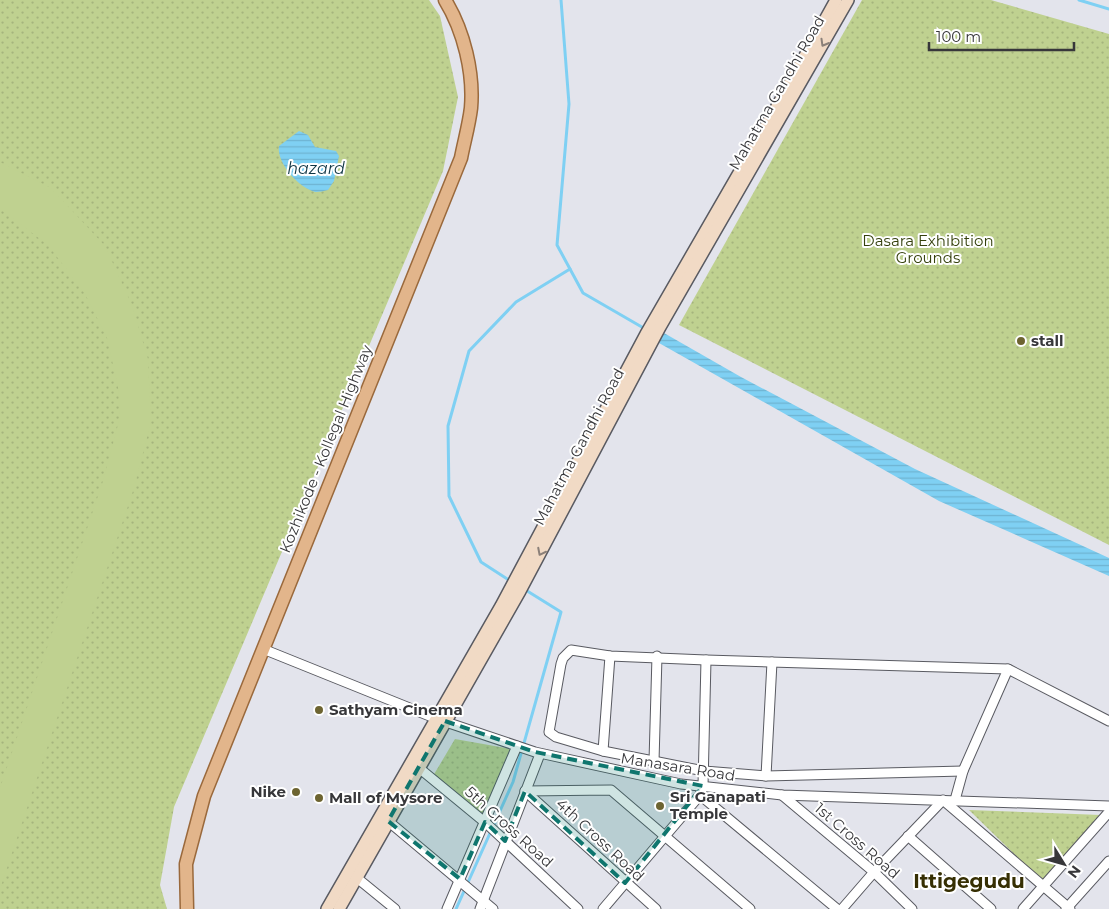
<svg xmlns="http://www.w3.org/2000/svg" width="1109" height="909" viewBox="0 0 1109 909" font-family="Montserrat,sans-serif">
<defs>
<pattern id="green-dots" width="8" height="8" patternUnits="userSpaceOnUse" patternTransform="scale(1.25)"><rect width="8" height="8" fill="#bfd190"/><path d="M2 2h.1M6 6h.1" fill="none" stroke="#a5b47d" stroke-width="1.8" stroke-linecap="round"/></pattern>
<pattern id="water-rules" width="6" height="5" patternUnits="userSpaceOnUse" patternTransform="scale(1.25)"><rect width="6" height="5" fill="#7fd0f3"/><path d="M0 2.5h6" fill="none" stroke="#6eb3d1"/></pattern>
</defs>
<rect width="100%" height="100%" fill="#e3e4ec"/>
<!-- green -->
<g fill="url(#green-dots)">
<polygon points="0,0 429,0 440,16 458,97 443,171 174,807 160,885 167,909 0,909"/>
<polygon points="862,0 991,0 1109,34 1109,545 679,325"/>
<polygon points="455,739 512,749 483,818 433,776"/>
<polygon points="969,810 1101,815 1043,882"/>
</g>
<!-- pitch -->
<polygon fill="#bfd190" points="0,162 51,188 105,246 132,305 148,359 151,422 134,488 0,889 0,788 103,481 120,417 118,387 107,338 85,294 48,245 0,209"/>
<!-- water -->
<g fill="url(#water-rules)">
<path d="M 299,131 L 308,135 L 315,147 L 336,151 L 339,156 L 334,181 L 328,190 C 324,191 319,192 316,192 C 299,189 276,162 279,146 Z"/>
<polygon points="664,333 741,377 915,469 1109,558 1109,576 939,501 659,343"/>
</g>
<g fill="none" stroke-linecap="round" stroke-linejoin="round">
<!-- stream -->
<g stroke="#7fd0f3" stroke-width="3">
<polyline points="561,0 569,104 557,245 583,293 647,330"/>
<polyline points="1079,0 1109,9"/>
<polyline points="512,582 481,562 449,496 448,426 469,351 516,302 570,269"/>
<polyline points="456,909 513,782 561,612 524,589"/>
</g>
<defs>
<g id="minor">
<polyline points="263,649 437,719 535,752 681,784 782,795 1109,806"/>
<polyline points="603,751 610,656"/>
<polyline points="654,761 657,656"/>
<polyline points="419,768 487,824 578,909"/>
<polyline points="963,771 766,776 704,771 603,751 556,737 549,732 561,664 563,658 571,650 610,656 706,660 1008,669 1109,721"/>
<polyline points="766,776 772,662"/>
<polyline points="525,791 611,790 750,909"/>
<polyline points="525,791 656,909"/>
<polyline points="700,795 837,909"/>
<polyline points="782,795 874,872 912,909"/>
<polyline points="955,800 963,771 1008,669"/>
<polyline points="388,821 493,909"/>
<polyline points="908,836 991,909"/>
<polyline points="357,878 395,909"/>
<polyline points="447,909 517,746"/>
<polyline points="480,909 540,754"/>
<polyline points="603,909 700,795 703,786 706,660"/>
<polyline points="842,909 874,872 943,800 1070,909"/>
<polyline points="1023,909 1109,812"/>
<polyline points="1066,909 1109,861"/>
</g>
<g id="secondary">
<polyline points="327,909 501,606 646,334 769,121 836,0"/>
<polyline points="339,909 520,591 660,327 848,0"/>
</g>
<path id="primary" d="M 187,909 L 186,864 L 204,796 L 461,158 C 464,142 469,125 471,108 C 474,73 464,31 445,0"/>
</defs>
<!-- minor casing -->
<use href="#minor" stroke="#595a61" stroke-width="11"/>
<!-- secondary casing -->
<use href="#secondary" stroke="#595a61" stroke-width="14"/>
<!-- primary casing -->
<use href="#primary" stroke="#9a693c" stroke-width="15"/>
<!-- minor -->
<use href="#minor" stroke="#fff" stroke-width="9"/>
<!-- secondary -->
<use href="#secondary" stroke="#f1dac5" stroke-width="11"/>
<!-- primary -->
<use href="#primary" stroke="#e2b58b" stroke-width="12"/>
</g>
<!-- one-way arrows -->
<defs><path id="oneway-chevron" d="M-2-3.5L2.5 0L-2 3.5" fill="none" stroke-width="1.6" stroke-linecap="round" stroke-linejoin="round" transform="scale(1.25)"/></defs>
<g stroke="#8b8079">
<use href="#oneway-chevron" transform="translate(824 43) rotate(120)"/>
<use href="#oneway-chevron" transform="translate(541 552) rotate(117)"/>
</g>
<!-- marked area -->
<path fill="#0f766e" fill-opacity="0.2" stroke="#0f766e" stroke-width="4" stroke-dasharray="10 6" stroke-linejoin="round" d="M 445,721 L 535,752 L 703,786 L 625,883 L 525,791 L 505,841 L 485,822 L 460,879 L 388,821 Z"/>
<!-- markers -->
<g fill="#6d6431" stroke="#fff" stroke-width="2">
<circle cx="1021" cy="341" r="5"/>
<circle cx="319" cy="710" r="5"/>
<circle cx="296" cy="792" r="5"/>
<circle cx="319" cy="798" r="5"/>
<circle cx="660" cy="806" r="5"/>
</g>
<g text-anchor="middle" stroke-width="4" stroke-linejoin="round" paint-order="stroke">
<!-- street labels -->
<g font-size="15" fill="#37373a" stroke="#fff">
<text transform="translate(777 93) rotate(-60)" y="5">Mahatma Gandhi Road</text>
<text transform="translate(579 447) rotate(-62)" y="5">Mahatma Gandhi Road</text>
<text transform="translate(326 449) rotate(-68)" y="5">Kozhikode - Kollegal Highway</text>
<text transform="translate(678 767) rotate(9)" y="5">Manasara Road</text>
<text transform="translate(509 827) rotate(42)" y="5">5th Cross Road</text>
<text transform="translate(600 840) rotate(43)" y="5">4th Cross Road</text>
<text transform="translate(857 841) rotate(41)" y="5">1st Cross Road</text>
</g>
<!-- park labels -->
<g font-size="15" fill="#35400d" stroke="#fff">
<text x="928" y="246">Dasara Exhibition<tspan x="928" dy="17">Grounds</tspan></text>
</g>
<!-- poi labels -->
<g font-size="15" font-weight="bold" fill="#37373a" stroke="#fff" text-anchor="start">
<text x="1031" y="346">stall</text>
<text x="329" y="715">Sathyam Cinema</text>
<text x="286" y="797" text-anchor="end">Nike</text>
<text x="670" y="802">Sri Ganapati<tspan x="670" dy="17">Temple</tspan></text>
<text x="329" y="803">Mall of Mysore</text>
</g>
<!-- water labels -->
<g font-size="16" font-style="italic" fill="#0f3544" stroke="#fff">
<text x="316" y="174">hazard</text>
</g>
<!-- district labels -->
<g font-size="20" font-weight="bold" fill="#362f03" stroke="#fff">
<text x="969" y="888">Ittigegudu</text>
</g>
</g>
<!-- north arrow -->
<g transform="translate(1064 864) rotate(127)" stroke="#ffffff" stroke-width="4" paint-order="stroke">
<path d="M0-4L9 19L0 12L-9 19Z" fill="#37373a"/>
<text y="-8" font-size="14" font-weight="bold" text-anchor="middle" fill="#37373a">N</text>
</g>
<!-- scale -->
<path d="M929 42v8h145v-8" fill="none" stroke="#37373a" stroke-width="2.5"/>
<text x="936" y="42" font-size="15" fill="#37373a" stroke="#ffffff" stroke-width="4" paint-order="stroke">100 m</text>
</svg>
